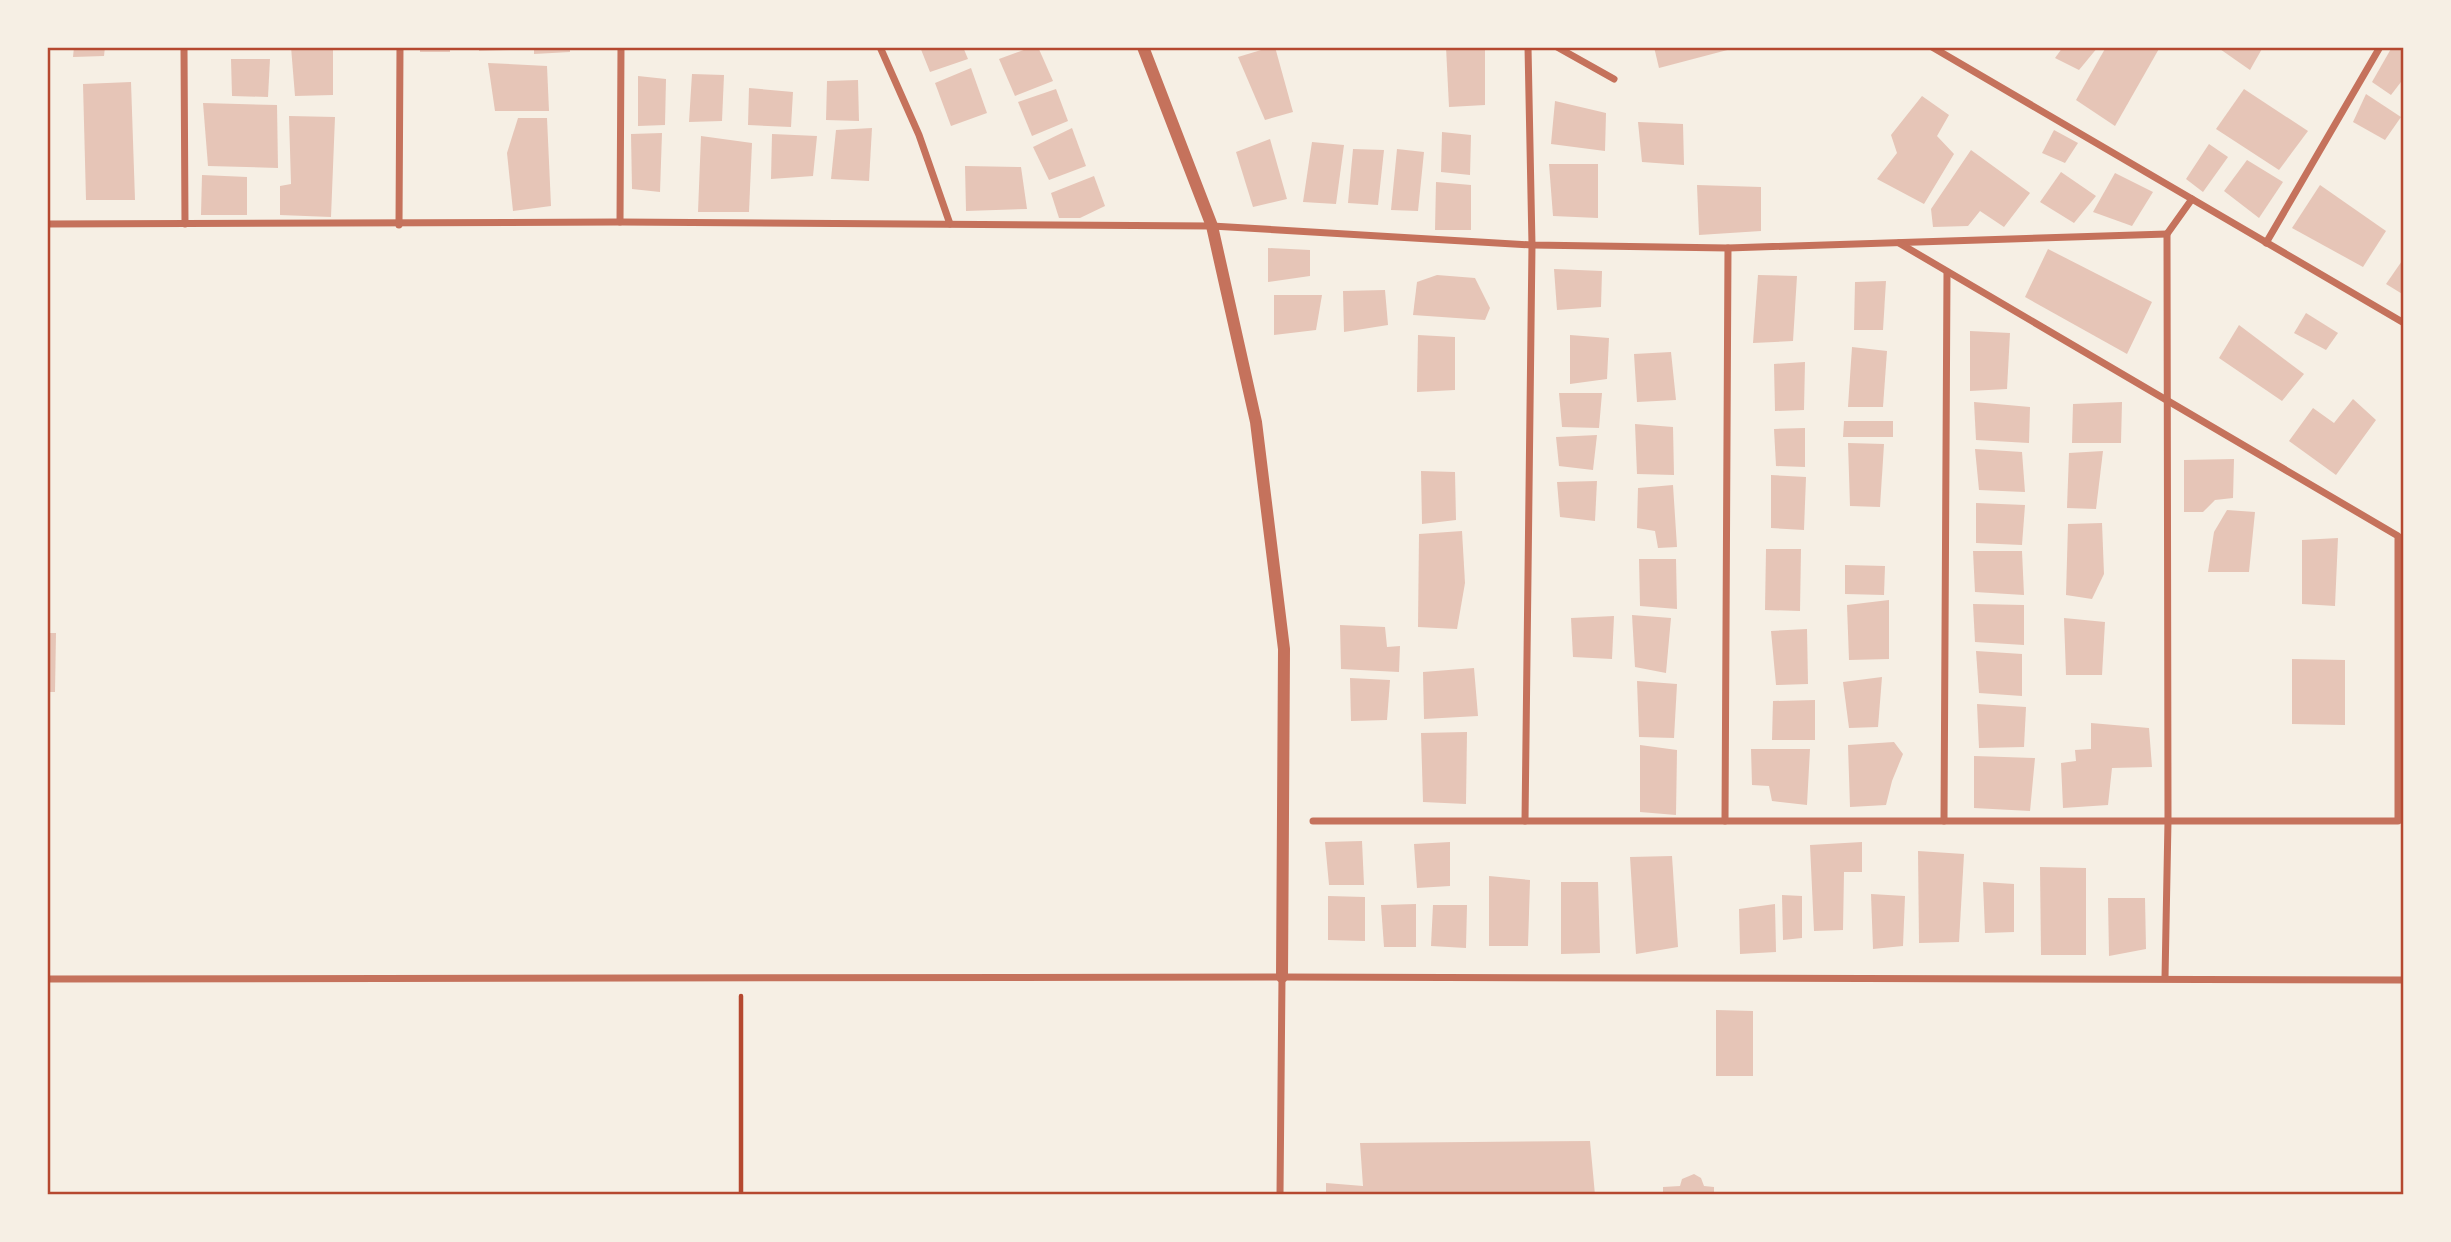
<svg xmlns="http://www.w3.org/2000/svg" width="2451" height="1242" viewBox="0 0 2451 1242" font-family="'IBM Plex Sans',sans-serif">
<rect width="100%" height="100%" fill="#f6efe4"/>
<!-- building -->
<g fill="#e6c5b7">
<polygon points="74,47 105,47 104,56 73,57"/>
<polygon points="291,47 333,49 333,95 295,96"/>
<rect x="420" y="47" width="30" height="5"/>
<polygon points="479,47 509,47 509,50 479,51"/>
<polygon points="534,47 570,47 570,52 534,54"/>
<polygon points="920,47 963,47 968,59 930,72"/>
<polygon points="1032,47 1038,47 1053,81 1015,96 999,59"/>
<polygon points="1271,47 1275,47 1293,112 1265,120 1238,57"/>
<polygon points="1446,47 1485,47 1485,105 1449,107"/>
<polygon points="1654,47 1735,47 1735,48 1659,68"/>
<polygon points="2063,47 2098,47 2079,70 2055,58"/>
<polygon points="2106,47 2160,47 2115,126 2076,100"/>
<polygon points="2217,47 2263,47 2250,70"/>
<polygon points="2392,47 2404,50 2404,78 2391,95 2372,82"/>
<polygon points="231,59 270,59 268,97 232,96"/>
<polygon points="488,63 547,66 549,111 495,111"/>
<polygon points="971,68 987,113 951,126 935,83"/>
<polygon points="692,74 724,75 722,121 689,122"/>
<polygon points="638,76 666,79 665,125 638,126"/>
<polygon points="858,80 859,121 826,120 827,81"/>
<polygon points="131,82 135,200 86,200 83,84"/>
<polygon points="749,88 793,92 791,127 748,125"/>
<polygon points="1056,89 1068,121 1032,136 1018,102"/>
<polygon points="2244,89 2308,131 2279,170 2216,129"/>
<polygon points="2366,94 2401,117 2385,140 2353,122"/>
<polygon points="1922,96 1949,115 1937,136 1954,154 1924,204 1877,179 1897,153 1891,135"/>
<polygon points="1555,101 1606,113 1605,151 1551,144"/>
<polygon points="203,103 277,105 278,168 208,166"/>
<polygon points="289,116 335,117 331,217 280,215 280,186 291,184"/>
<polygon points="518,118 547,118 551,206 513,211 507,153"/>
<polygon points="1638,122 1683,124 1684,165 1642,162"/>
<polygon points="872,128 869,181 831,179 836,130"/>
<polygon points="1072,128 1086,166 1049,180 1033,147"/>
<polygon points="2054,130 2078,143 2065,163 2042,153"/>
<polygon points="1442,132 1471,135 1470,175 1441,172"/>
<polygon points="662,133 660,192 632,189 631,134"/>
<polygon points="772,134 817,136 813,176 771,179"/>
<polygon points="701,136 752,143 749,212 698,212"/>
<polygon points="1270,139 1287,199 1253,207 1236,152"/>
<polygon points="1312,142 1344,145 1336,204 1303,202"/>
<polygon points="2209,144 2228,157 2203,192 2186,179"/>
<polygon points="1353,149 1384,150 1378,205 1348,203"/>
<polygon points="1397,149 1424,152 1418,211 1391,210"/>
<polygon points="1971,150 2030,193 2004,227 1980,211 1968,226 1933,227 1931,209"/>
<polygon points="2247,160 2283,182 2259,218 2224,191"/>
<polygon points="1549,164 1598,164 1598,218 1553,216"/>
<polygon points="965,166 1021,167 1027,209 966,211"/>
<polygon points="2061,172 2096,196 2074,223 2040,202"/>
<polygon points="2115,173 2153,192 2132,226 2093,212"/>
<polygon points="202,175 247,177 247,215 201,215"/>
<polygon points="1094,176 1105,206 1080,218 1059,218 1051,193"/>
<polygon points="1436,182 1471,185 1471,230 1435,230"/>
<polygon points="1697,185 1761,187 1761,231 1699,235"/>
<polygon points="2320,185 2386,231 2363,267 2292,228"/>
<polygon points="1268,248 1310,250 1310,276 1268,282"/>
<polygon points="2048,249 2152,302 2127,354 2025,297"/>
<polygon points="2404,258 2404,295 2386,284"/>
<polygon points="1554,269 1602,271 1601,307 1557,310"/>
<polygon points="1437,275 1475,278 1490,308 1485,320 1413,315 1417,282"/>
<polygon points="1758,275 1797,276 1793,341 1753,343"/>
<polygon points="1886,281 1883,330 1854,330 1855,282"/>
<polygon points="1385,290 1388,325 1344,332 1343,291"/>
<polygon points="1274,295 1322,295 1316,330 1274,335"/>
<polygon points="2306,313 2338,333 2326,350 2294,333"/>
<polygon points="2239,325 2304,374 2282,401 2219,358"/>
<polygon points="1970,331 2010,333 2007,389 1970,391"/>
<polygon points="1418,335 1455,337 1455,390 1417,392"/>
<polygon points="1570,335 1609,338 1607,379 1570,384"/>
<polygon points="1852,347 1887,351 1883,407 1848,407"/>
<polygon points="1671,352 1676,400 1637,402 1634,354"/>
<polygon points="1805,362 1804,410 1775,411 1774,364"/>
<polygon points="1559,393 1602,393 1599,428 1562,427"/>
<polygon points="2353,399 2376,420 2336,475 2289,441 2313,408 2334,423"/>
<polygon points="1974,402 2030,407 2029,443 1976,440"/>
<polygon points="2122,402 2121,443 2072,443 2073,404"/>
<polygon points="1844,421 1893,421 1893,437 1843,437"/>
<polygon points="1635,424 1673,427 1674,475 1637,474"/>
<polygon points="1805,428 1805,467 1776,466 1774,429"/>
<polygon points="1597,435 1593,470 1559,466 1556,437"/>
<polygon points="1848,443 1884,444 1880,507 1850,506"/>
<polygon points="1975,449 2022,452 2025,492 1979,490"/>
<polygon points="2103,451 2096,509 2067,508 2069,453"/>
<polygon points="2234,459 2233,498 2215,500 2203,512 2184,512 2184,460"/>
<polygon points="1421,471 1455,472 1456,520 1422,524"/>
<polygon points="1771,475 1806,477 1804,530 1771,528"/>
<polygon points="1597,481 1595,521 1560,517 1557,482"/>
<polygon points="1673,485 1677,547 1658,548 1655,531 1637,528 1638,488"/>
<polygon points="1976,503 2025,505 2022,545 1976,543"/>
<polygon points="2227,510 2255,512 2249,572 2208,572 2214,532"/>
<polygon points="2102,523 2104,574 2092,599 2066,595 2068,524"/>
<polygon points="1462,531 1465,583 1457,629 1418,627 1419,534"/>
<polygon points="2338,538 2335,606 2302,604 2302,540"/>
<polygon points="1766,549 1801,549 1800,611 1765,610"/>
<polygon points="1973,551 2022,551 2024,595 1975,592"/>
<polygon points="1639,559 1676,559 1677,609 1640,606"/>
<polygon points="1845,565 1885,566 1884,595 1845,594"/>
<polygon points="1889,600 1889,659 1849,660 1847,605"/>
<polygon points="1973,604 2024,605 2024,645 1975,642"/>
<polygon points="1632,615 1671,618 1666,673 1635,667"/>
<polygon points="1614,616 1612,659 1573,657 1571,618"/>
<polygon points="2064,618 2105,622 2102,675 2066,675"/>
<polygon points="1340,625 1385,627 1387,647 1400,646 1399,672 1341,669"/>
<polygon points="1807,629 1808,684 1776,685 1771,631"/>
<polygon points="47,633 56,633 55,692 47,692"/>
<polygon points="1976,651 2022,654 2022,696 1979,693"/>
<polygon points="2292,659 2345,660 2345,725 2292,724"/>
<polygon points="1474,668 1478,716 1424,719 1423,672"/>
<polygon points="1882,677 1878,727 1849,728 1843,682"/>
<polygon points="1350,678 1390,680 1387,720 1351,721"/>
<polygon points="1637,681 1677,684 1674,738 1639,737"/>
<polygon points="1815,700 1815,740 1772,740 1773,701"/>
<polygon points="1977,704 2026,707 2024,747 1979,748"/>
<polygon points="2091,723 2149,728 2152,767 2112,768 2108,805 2063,808 2061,763 2076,761 2075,750 2091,749"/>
<polygon points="1467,732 1466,804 1423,802 1421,733"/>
<polygon points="1894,742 1903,754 1892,781 1886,805 1850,807 1848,745"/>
<polygon points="1640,745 1677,750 1676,815 1640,812"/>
<polygon points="1751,749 1810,749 1807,805 1772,801 1769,786 1752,785"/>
<polygon points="1974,756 2035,758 2030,811 1974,808"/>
<polygon points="1362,841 1364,885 1329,885 1325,842"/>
<polygon points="1450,842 1450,886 1417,888 1414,844"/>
<polygon points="1862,842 1862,872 1844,872 1843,930 1814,931 1810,845"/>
<polygon points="1918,851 1964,854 1959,942 1919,943"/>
<polygon points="1672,856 1678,947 1636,954 1630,857"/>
<polygon points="2040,867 2086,868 2086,955 2041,955"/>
<polygon points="1489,876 1530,880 1528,946 1489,946"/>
<polygon points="1561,882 1598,882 1600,953 1561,954"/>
<polygon points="1983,882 2014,884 2014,932 1985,933"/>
<polygon points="1871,894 1905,896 1903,946 1873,949"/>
<polygon points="1782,895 1802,896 1802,938 1783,940"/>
<polygon points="1328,896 1365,897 1365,941 1328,940"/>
<polygon points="2108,898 2145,898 2146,949 2109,956"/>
<polygon points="1416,904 1416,947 1384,947 1381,905"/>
<polygon points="1775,904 1776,952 1740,954 1739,909"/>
<polygon points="1433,905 1467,905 1466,948 1431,946"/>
<polygon points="1716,1010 1753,1011 1753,1076 1716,1076"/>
<polygon points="1590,1141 1595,1195 1326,1195 1326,1183 1363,1186 1360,1143"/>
<polygon points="1694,1174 1701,1178 1704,1186 1714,1187 1714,1195 1663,1195 1663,1187 1680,1186 1682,1179"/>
</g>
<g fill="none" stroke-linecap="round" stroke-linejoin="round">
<!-- path -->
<polyline stroke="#b5482f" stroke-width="4.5" points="741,996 741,1195"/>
<!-- minor -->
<g stroke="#c5725c" stroke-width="7">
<polyline points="184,47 185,224"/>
<polyline points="880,47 919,135 950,224"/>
<polyline points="1557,47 1614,79"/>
<polyline points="1932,47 2404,323"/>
<polyline points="620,222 621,47"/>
<polyline points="47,224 620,222 1212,226 1532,245 1728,248 2167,234"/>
<polyline points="399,225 400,47"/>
<polyline points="2266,243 2380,47"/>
<polyline points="1313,821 2398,821 2398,536 1899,243"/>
<polyline points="1525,821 1532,245 1528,47"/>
<polyline points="1725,821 1728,248"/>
<polyline points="1944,821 1947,272"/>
<polyline points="2165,978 2168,821 2167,234 2192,199"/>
<polyline points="47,979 1282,977 2404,980"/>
<polyline points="1280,1195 1282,977"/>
</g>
<!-- tertiary -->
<polyline stroke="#c5725c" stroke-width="12" points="1143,47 1212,226 1256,422 1284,649 1282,977"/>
</g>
<!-- border -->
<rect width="2451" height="1242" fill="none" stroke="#f6efe4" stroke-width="98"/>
<rect x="49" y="49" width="2353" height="1144" fill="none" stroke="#b5482f" stroke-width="2.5"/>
</svg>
